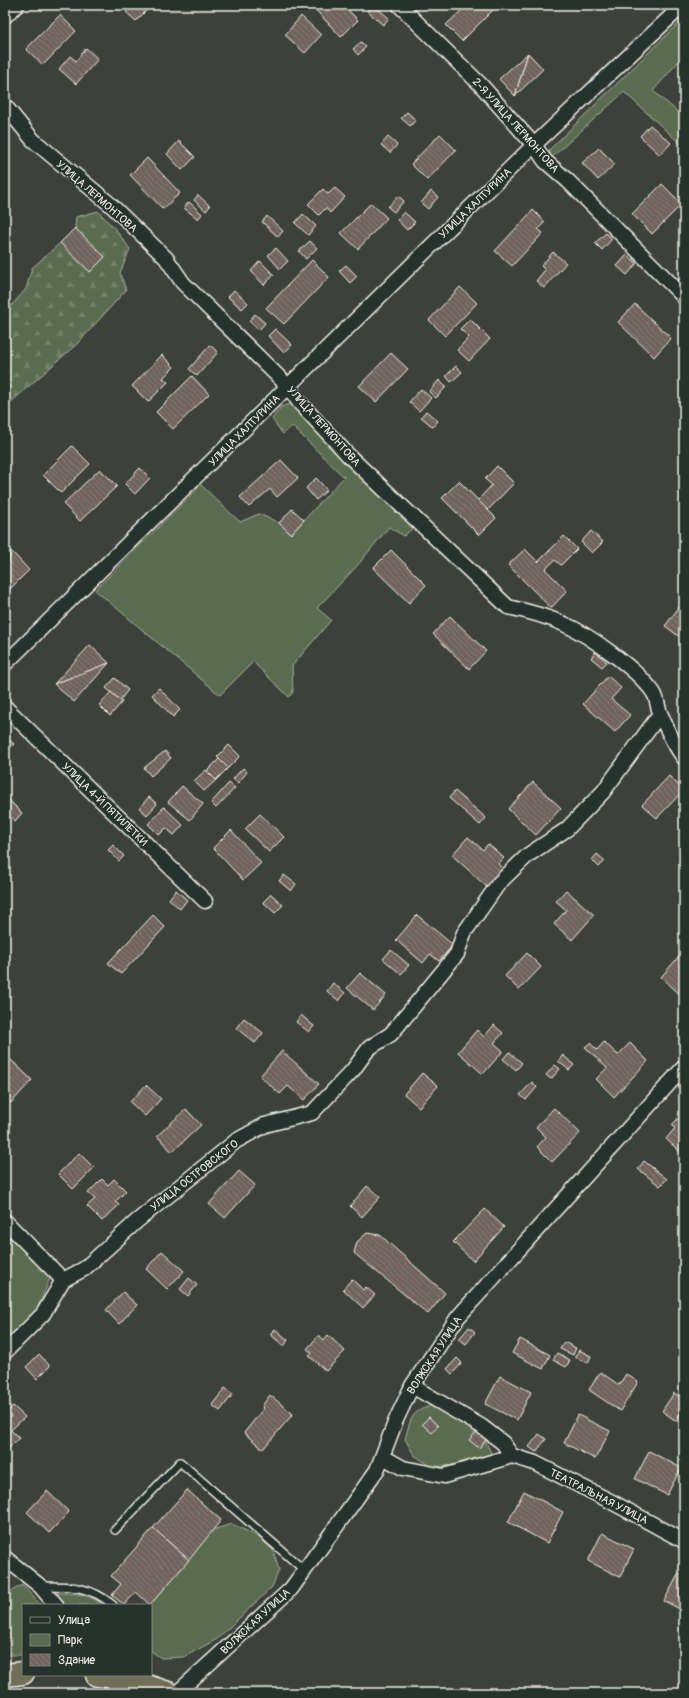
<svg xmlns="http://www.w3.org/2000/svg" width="689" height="1698" viewBox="0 0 689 1698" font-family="Pangolin,sans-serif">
<defs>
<pattern id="forest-firs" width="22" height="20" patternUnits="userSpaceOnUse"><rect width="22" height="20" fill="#5a6c4f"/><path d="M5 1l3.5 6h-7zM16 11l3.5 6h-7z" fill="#728168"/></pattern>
<pattern id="building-back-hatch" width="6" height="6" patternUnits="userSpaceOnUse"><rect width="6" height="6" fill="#70645d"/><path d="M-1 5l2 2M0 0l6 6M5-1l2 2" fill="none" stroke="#857b74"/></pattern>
</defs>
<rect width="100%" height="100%" fill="#3c423b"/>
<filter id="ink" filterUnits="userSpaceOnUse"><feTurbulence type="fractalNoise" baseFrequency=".025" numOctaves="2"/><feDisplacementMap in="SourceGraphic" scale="8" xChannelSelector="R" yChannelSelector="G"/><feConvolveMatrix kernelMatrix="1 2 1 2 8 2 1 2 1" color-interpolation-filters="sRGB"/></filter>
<g filter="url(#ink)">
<!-- green -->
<g fill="#5a6c4f" stroke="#a7ae9c">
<polygon points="684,18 684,55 653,91 684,117 684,147 624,92 551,158 549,150"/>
<polygon points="294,403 416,525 404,536 389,527 356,567 317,608 331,620 292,666 293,692 289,697 253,662 220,695 95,590 201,485 240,522 259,514 279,523 291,534 344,477 292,426 283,434 272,419 281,407"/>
<polygon points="5,1227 36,1259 50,1278 37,1310 5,1345"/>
<path d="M 432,1406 L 476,1428 L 482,1434 L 492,1455 L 480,1463 L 432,1467 L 414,1455 L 405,1439 C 411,1419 410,1411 432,1406 Z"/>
<polygon points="232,1524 257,1536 273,1550 279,1570 272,1587 217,1639 184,1657 161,1658 151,1651 150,1605 212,1530"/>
<polygon points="22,1585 41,1605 23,1605 23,1655 5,1655 5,1595"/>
<path d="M 56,1593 C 74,1593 88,1593 103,1605 L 65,1605 L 53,1594 Z"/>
<polygon points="42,1690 80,1693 6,1693"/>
</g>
<!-- forest -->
<polygon fill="url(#forest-firs)" stroke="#a7ae9c" points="98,211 116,230 130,249 120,273 126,290 78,343 10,403 5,399 5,313 26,289 32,268 60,243 90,272 104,257 75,228 76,217"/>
<!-- building -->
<g fill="url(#building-back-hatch)" stroke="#f4f1e8">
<polygon points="130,5 152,5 136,21 126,12 131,7"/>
<polygon points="311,5 343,5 358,20 341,37"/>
<polygon points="373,5 389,18 383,25 367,11"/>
<polygon points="467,5 498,5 462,41 446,25"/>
<polygon points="60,15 76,31 43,65 26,49"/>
<polygon points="301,16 321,35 305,53 285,35"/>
<polygon points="361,42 366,47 358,55 353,49"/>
<polygon points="86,48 98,59 76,84 59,69 70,56 76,61"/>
<polygon points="528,53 515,96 499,79"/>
<polygon points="528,53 543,69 515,96"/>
<polygon points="407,112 416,120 410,126 401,118"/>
<polygon points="650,125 671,143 660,155 640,136"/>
<polygon points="440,134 456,150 427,180 411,164"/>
<polygon points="388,137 397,145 390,153 381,145"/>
<polygon points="179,141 195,157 182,170 167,154"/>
<polygon points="599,148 615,164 598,180 582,163"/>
<polygon points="147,158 180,193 163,209 130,175"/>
<polygon points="662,184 682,204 652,234 632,214"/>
<polygon points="335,188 345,197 330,213 326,208 319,215 308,204 323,189 328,194"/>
<polygon points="431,191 438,197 428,209 421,203"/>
<polygon points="198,195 210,206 206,211 194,200"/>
<polygon points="398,196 404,201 394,212 388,207"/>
<polygon points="189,202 202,214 198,219 184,208"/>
<polygon points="371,203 387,218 358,249 341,233"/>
<polygon points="533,210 545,222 538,229 543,233 512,266 495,251"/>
<polygon points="404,212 415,222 407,230 397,220"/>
<polygon points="303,214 316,226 308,235 295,223"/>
<polygon points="267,216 283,231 278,237 262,222"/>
<polygon points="75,228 105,257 90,272 60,243"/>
<polygon points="606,233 612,239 602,250 595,243"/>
<polygon points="310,241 317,248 306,259 299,251"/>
<polygon points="276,248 288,261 280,269 268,255"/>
<polygon points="553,252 566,263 544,288 536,281 545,270 541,266"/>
<polygon points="627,255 637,263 627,275 617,266"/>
<polygon points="312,260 329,277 284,324 266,308"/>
<polygon points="260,261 274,275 264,285 251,271"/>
<polygon points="346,265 357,276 350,283 339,271"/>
<polygon points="460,287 477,303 445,336 429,320"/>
<polygon points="234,290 248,303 242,309 228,297"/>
<polygon points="635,304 671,338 654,357 618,322"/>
<polygon points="255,314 265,323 259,330 249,321"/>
<polygon points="470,319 490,339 469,361 457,350 469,337 460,329"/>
<polygon points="275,329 292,345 284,353 268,336"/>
<polygon points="210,345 218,352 197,376 189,369"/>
<polygon points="391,353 408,369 376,402 359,386"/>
<polygon points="162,355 174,367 163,378 168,382 148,402 132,386"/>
<polygon points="456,366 462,372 451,382 446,376"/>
<polygon points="192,376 209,394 173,429 156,412"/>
<polygon points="439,380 446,387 436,398 429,392"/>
<polygon points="421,389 431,398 419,411 409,402"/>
<polygon points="426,411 438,421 433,427 421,417"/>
<polygon points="72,446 90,464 61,493 43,475"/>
<polygon points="281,460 298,478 277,497 270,489 249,507 240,497"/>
<polygon points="497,466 514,483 488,510 478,500 492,485 485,479"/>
<polygon points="140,468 150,478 135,494 125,484"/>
<polygon points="100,469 117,486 80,521 63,504"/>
<polygon points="316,478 327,490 316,500 306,488"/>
<polygon points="459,481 496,518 479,535 442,498"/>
<polygon points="292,509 304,520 291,534 279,523"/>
<polygon points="591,531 603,542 592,553 581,542"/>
<polygon points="564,536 577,549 561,565 555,560 545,569 567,591 551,608 508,565 525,549 538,562"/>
<polygon points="391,550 426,585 409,603 373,568"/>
<polygon points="11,551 29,570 5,594 5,575"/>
<polygon points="11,551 5,575 5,556"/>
<polygon points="680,606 684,609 684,640 665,626"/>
<polygon points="450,616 486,651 469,669 433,634"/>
<polygon points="90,645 109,663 54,684"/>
<polygon points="595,652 607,662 602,667 591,658"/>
<polygon points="109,663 74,702 54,684"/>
<polygon points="608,676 621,688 611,699 630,715 615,732 583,704"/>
<polygon points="115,678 128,690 120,700 106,688"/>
<polygon points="159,688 180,710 173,717 152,695"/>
<polygon points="111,692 122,702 110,716 99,705"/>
<polygon points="5,736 14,744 10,748 5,744"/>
<polygon points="229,745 240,756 228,768 217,757"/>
<polygon points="165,751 171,758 151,776 144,768"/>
<polygon points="219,759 228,768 216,780 207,771"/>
<polygon points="243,768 247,772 238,783 233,779"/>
<polygon points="206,770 216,780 204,791 194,781"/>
<polygon points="669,776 684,790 657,818 642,805"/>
<polygon points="533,782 561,808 536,835 508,809"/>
<polygon points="229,783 235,788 216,808 211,803"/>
<polygon points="182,786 203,804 190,820 168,802"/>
<polygon points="455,791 486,818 480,825 449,798"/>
<polygon points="5,796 22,813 15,821 5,812"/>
<polygon points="149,797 157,804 147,815 139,808"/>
<polygon points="164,807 183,825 174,835 166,828 159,835 148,824"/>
<polygon points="260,814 284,837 269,852 245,829"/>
<polygon points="231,830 261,863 243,880 213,848"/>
<polygon points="468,837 483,850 488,844 504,858 498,864 504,870 488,888 452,855"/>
<polygon points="113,845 124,856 119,861 108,850"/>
<polygon points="597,854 605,861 599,867 592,860"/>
<polygon points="284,875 296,884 291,891 279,881"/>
<polygon points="176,890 187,900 180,909 169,899"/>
<polygon points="566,890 594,915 572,940 554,924 566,910 556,901"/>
<polygon points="271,894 283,905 275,913 263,902"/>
<polygon points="153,915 165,927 121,974 108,963"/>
<polygon points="417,915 453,945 439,961 430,954 423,963 396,940"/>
<polygon points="391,950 409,965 401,974 383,959"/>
<polygon points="683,952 684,953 684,998 661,977"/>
<polygon points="527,953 541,967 519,990 505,976"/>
<polygon points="360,973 386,995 373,1010 347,988"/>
<polygon points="333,983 345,993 339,1001 327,991"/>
<polygon points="301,1015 314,1026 309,1032 296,1022"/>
<polygon points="244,1018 263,1033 255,1043 236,1028"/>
<polygon points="494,1025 503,1033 494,1043 503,1051 483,1074 458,1052 477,1030 484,1037"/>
<polygon points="604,1042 618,1055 630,1043 648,1061 614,1097 596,1079 607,1068 585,1047 590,1043 597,1050"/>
<polygon points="282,1051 319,1084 304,1100 288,1086 280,1094 260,1076"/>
<polygon points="509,1052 522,1063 516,1070 503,1059"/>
<polygon points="563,1055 574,1065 569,1070 558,1061"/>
<polygon points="9,1058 32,1080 11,1103 6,1098 5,1100 5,1062"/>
<polygon points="555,1065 560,1069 551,1079 546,1075"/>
<polygon points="422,1073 438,1086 419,1107 404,1094"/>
<polygon points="532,1082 537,1087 526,1100 520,1095"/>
<polygon points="146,1085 161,1099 145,1116 130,1102"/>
<polygon points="554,1108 580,1133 552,1162 537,1147 546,1137 536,1127"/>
<polygon points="186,1109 201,1125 172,1152 157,1136"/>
<polygon points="684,1112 684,1155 666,1139 675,1128 672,1125"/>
<polygon points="79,1153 94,1168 73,1189 58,1174"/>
<polygon points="644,1161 667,1179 660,1186 638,1169"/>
<polygon points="239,1171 255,1185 225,1218 209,1204"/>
<polygon points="102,1179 108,1185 114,1179 126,1191 115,1202 119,1205 102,1221 87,1206 95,1199 88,1193"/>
<polygon points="367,1186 380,1197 362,1217 350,1206"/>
<polygon points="485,1209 504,1227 473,1261 453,1242"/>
<polygon points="367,1233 380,1235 445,1293 428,1314 354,1253 357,1242"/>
<polygon points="162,1251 184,1271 167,1289 146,1269"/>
<polygon points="189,1278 197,1285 188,1296 180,1289"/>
<polygon points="352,1279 363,1290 366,1287 375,1295 363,1308 343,1289"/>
<polygon points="123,1292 137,1305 119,1324 106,1310"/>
<polygon points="469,1327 475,1332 466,1344 459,1339"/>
<polygon points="275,1329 288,1340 284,1346 270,1334"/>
<polygon points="319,1335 324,1340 328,1335 345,1351 326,1371 309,1356 312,1353 307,1349"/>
<polygon points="520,1339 550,1355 543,1369 512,1353"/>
<polygon points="564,1342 576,1348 573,1355 560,1349"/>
<polygon points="579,1350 591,1356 588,1363 575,1357"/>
<polygon points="557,1353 570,1360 566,1367 553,1360"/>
<polygon points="39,1354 50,1366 37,1379 26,1367"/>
<polygon points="457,1358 462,1363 452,1374 447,1369"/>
<polygon points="600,1372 619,1385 626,1374 638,1382 620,1411 589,1390"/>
<polygon points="500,1376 531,1392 517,1420 485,1404"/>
<polygon points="225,1388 233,1394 220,1411 212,1405"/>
<polygon points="674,1393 684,1399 684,1408 676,1421 662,1411"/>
<polygon points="270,1395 293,1414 263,1449 244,1433 264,1408 262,1406"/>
<polygon points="13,1406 25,1417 11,1430 19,1438 5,1452 5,1414"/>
<polygon points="578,1415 610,1431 595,1459 564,1443"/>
<polygon points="429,1417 438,1426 432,1433 422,1424"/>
<polygon points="477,1431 486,1440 479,1448 469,1440"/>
<polygon points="539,1434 546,1439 536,1452 529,1447"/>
<polygon points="649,1451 681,1468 667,1495 635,1479"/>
<polygon points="187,1490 221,1520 189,1560 153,1528"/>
<polygon points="47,1491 69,1512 49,1533 27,1512"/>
<polygon points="524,1491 563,1512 547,1543 508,1522"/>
<polygon points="153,1528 189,1560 150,1605 136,1592 124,1605 112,1595 121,1584 111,1576"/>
<polygon points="602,1533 634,1549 620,1577 588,1561"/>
<polygon points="679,1573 684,1576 684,1611 664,1601"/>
</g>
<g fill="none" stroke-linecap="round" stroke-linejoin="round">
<defs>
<g id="service">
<polyline points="115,1530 180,1462 304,1570"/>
<path d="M 40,1586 C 69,1586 89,1585 113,1605"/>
</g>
<g id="minor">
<polyline points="399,5 480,84 534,145 545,161 568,181 684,297"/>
<polyline points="5,16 17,5"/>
<path d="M 5,106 L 33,140 L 111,205 L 166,258 L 183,283 L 288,386 L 299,402 L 349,456 L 508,607 C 527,611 546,616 564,624 C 589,635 637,669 653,692 C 658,698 657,708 661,715 C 667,730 675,746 684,758"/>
<polyline points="5,664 534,145 683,5"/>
<polyline points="5,707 205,901"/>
<polyline points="5,1221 63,1280"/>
<polyline points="5,1352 43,1314 63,1280 84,1269 137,1221 236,1141 265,1125 312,1113 353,1070 369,1048 391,1034 457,954 464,933 499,883 528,855 567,829 603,792 660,714"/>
<polyline points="412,1386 481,1426 503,1443 512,1456"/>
<polyline points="383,1457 403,1468 444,1476 512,1456 535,1463 610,1501 684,1541"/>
<polyline points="5,1558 40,1586 56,1605"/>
<polyline points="177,1693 291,1589 377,1470 396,1420 412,1386 458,1317 684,1067"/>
</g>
<g id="trunk">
<polyline points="5,1675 23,1673"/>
<polyline points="97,1675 128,1680 168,1693"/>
</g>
</defs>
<!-- service casing -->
<use href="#service" stroke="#f4f1e8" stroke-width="10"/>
<!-- minor casing -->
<use href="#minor" stroke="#f4f1e8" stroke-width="17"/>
<!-- trunk casing -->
<use href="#trunk" stroke="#f4f1e8" stroke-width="25"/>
<!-- service -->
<use href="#service" stroke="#26332d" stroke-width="7"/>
<!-- minor -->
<use href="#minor" stroke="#26332d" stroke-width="14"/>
<!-- trunk -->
<use href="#trunk" stroke="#716e59" stroke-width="22"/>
</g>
</g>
<g text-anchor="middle" stroke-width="3" stroke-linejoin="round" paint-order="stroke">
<!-- street labels -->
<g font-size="11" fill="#f4f1e8" stroke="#26332d">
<text transform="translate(516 125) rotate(48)" y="4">2-Я УЛИЦА ЛЕРМОНТОВА</text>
<text transform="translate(97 196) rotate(41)" y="4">УЛИЦА ЛЕРМОНТОВА</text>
<text transform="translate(475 203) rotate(-44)" y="4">УЛИЦА ХАЛТУРИНА</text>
<text transform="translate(324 426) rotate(48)" y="4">УЛИЦА ЛЕРМОНТОВА</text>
<text transform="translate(244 430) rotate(-45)" y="4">УЛИЦА ХАЛТУРИНА</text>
<text transform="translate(105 804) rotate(44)" y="4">УЛИЦА 4-Й ПЯТИЛЕТКИ</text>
<text transform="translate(194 1175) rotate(-38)" y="4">УЛИЦА ОСТРОВСКОГО</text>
<text transform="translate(434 1355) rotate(-57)" y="4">ВОЛЖСКАЯ УЛИЦА</text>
<text transform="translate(599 1496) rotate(27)" y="4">ТЕАТРАЛЬНАЯ УЛИЦА</text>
<text transform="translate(255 1621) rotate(-43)" y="4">ВОЛЖСКАЯ УЛИЦА</text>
</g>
</g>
<!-- margin -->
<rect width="689" height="1698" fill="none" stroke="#26332d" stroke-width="20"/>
<rect x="10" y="10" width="669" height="1678" fill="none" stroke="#f4f1e8" stroke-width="1.5" filter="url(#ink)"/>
<!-- legend -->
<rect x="22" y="1604" width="130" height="72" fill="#26332d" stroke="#787f78"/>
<rect x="30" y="1617" width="20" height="6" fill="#26332d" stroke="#787f78"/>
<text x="58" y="1624" font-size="12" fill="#f4f1e8">Улица</text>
<rect x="30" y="1634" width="20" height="12" fill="#5a6c4f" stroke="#787f78"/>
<text x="58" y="1644" font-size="12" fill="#f4f1e8">Парк</text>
<rect x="30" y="1654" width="20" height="12" fill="url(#building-back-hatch)" stroke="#787f78"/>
<text x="58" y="1664" font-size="12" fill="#f4f1e8">Здание</text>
</svg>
